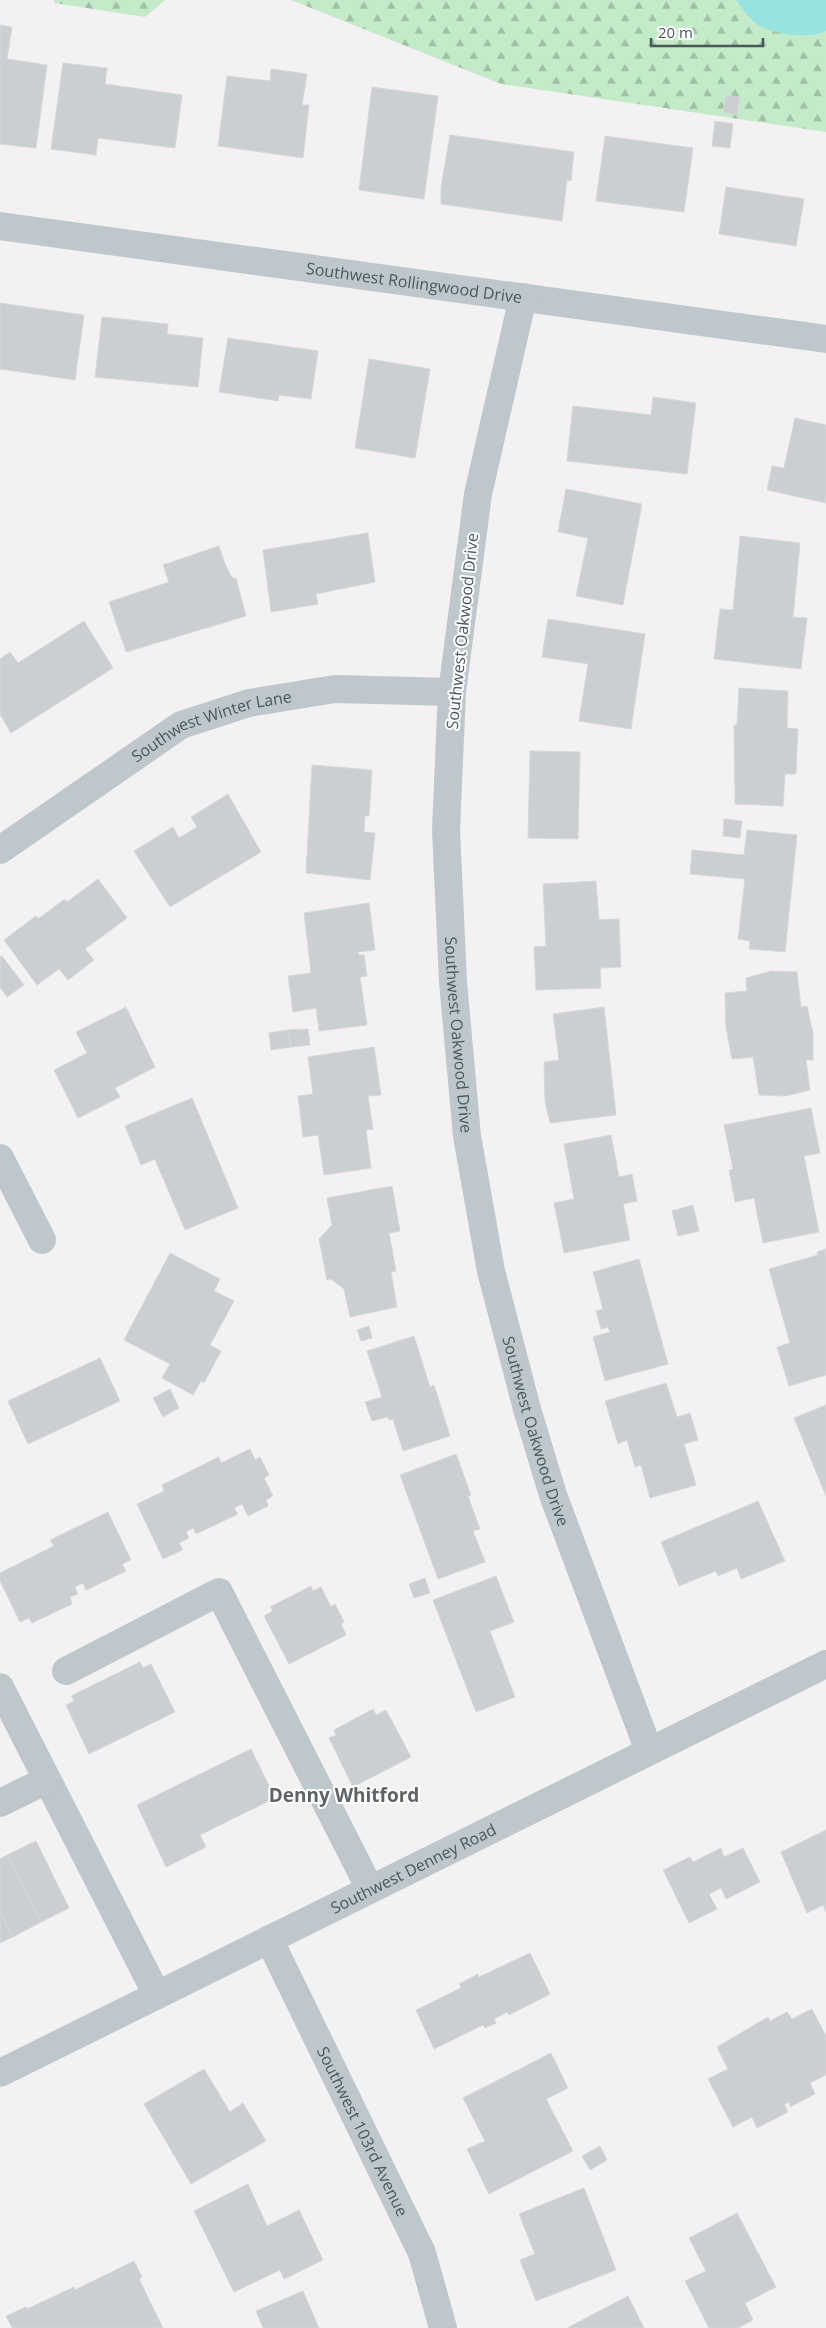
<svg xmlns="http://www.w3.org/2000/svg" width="826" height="2328" viewBox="0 0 826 2328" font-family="'Open Sans',sans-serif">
<defs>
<pattern id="forest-firs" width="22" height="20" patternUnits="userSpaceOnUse" patternTransform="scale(1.25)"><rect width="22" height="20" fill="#c4ebc9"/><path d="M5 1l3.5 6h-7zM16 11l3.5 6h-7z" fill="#a1c1a6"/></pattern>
</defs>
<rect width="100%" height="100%" fill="#f3f1f1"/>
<!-- forest -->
<g fill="url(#forest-firs)">
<polygon points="54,0 165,0 145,17 54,3"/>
<polygon points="291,0 826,0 826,132 501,84"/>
</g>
<!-- water -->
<path fill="#96e3df" d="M 736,0 L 826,0 L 826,31 C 810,39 780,35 764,28 C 752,23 743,10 736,0 Z"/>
<!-- building -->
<g fill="#cbcfd2" stroke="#d5d9db">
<polygon points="0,25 12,27 7,59 47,65 36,148 0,144"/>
<polygon points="63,63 107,68 105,84 182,95 175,148 98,138 96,155 51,149"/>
<polygon points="271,69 307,74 302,105 309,105 303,158 218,146 227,76 270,81"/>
<polygon points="372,87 438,96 424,199 359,190"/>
<polygon points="726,95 740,97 737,115 723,112"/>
<polygon points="715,121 733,124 730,148 712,146"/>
<polygon points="450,135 574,152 571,181 567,180 562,221 441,204 441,187"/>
<polygon points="605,136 693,148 684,212 596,201"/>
<polygon points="726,187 804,199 796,246 719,234"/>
<polygon points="0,303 84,315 75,380 0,369"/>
<polygon points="102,317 168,324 167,334 203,338 198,387 95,377"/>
<polygon points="228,338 318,351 311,399 279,395 278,401 219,392"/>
<polygon points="369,359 430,369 415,458 355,448"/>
<polygon points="653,397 696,403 687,474 567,461 573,406 651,415"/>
<polygon points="795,418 826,425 826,503 767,490 772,466 784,468"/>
<polygon points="566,489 642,504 623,605 576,596 588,538 558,532"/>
<polygon points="368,533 375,582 316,594 318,604 271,612 263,550"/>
<polygon points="740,536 800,543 793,617 807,618 801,669 714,659 720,609 733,610"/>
<polygon points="219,546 225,564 232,578 236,578 246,616 126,652 109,602 169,582 163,565"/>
<polygon points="548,619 645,634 631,729 579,721 588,664 542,657"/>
<polygon points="84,621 113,668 11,733 0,714 0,659 10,652 18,663"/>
<polygon points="739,688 788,691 787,728 798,729 796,774 785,774 783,806 735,804 734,725 737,725"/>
<polygon points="530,751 580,752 578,839 528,838"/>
<polygon points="312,765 372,770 369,816 365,816 364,832 375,833 370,880 306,873"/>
<polygon points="228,794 261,852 170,907 134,851 173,827 179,838 197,827 191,817"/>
<polygon points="724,819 742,821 740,838 723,836"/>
<polygon points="747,830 797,835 785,952 749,949 750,941 738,939 745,879 690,874 692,850 744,855"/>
<polygon points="98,879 127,918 85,949 94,960 68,980 59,969 37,985 4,940 36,916 38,919 65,899 67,902"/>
<polygon points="596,881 599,920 619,919 621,967 600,968 601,988 536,990 534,947 546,946 543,884"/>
<polygon points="369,903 375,950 358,952 358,955 364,955 367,976 360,977 367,1025 319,1031 316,1008 293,1012 288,976 311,973 304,913"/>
<polygon points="2,956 24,985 7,997 0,987 0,957"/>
<polygon points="771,971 797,972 801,1007 807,1006 813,1033 813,1060 806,1060 810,1090 785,1096 759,1095 753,1057 732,1059 726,1028 725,993 747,991 746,978"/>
<polygon points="126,1007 155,1067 115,1088 120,1097 78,1118 54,1070 87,1053 76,1032"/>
<polygon points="604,1007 616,1115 550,1123 545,1101 544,1062 559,1060 553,1014"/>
<polygon points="308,1029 310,1045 291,1047 288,1030"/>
<polygon points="288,1030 291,1047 271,1050 269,1033"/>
<polygon points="374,1047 381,1095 368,1096 373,1129 366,1130 371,1168 324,1175 318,1135 303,1137 298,1096 313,1094 308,1057"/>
<polygon points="192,1098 238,1208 185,1230 155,1159 141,1165 125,1126"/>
<polygon points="811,1108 820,1153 804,1156 819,1232 763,1243 754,1198 735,1202 729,1170 733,1169 724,1125"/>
<polygon points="611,1135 619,1177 632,1174 637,1201 623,1204 630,1240 564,1253 554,1203 574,1199 564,1144"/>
<polygon points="392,1186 400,1231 389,1233 396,1271 391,1272 397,1307 350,1317 344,1289 331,1279 327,1280 319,1239 332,1225 327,1198"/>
<polygon points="693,1205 699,1231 678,1236 672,1211"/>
<polygon points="826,1249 826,1375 789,1386 777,1347 790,1343 769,1269 818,1255 817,1252"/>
<polygon points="170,1253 220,1279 214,1291 234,1301 210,1345 221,1351 204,1383 201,1381 193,1395 162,1378 170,1364 124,1340"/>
<polygon points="639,1259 668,1364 605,1381 593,1337 610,1332 608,1327 601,1329 596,1311 603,1309 593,1272"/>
<polygon points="369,1326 372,1338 361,1341 357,1330"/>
<polygon points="414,1336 430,1387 434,1385 450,1436 403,1451 393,1419 389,1420 388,1417 372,1421 365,1402 382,1397 367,1351"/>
<polygon points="100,1358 120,1401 28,1444 8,1401"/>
<polygon points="666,1383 677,1417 690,1413 698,1440 684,1444 696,1485 650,1498 641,1465 635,1467 627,1440 618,1444 605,1401"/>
<polygon points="170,1389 179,1408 163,1417 153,1398"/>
<polygon points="826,1405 826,1496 794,1418"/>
<polygon points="250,1449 255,1460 260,1457 269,1475 264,1478 273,1496 266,1500 268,1506 248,1516 242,1504 234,1508 238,1514 196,1534 193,1528 186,1532 189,1538 179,1543 183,1550 163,1559 137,1504 164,1491 162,1485 219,1457 221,1463"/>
<polygon points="456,1454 471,1495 468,1496 480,1529 473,1531 485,1562 438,1579 400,1475"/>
<polygon points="758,1501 785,1561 741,1579 737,1568 718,1576 716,1571 679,1586 661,1542"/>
<polygon points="108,1512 131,1560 122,1564 126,1571 86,1590 83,1583 75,1587 78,1594 70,1597 72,1604 32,1623 29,1618 20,1622 0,1581 0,1573 54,1546 50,1540"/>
<polygon points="496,1576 514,1622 490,1631 515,1697 476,1712 433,1600"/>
<polygon points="425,1578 430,1593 414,1598 409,1584"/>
<polygon points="311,1586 313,1591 321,1587 331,1607 335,1604 344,1622 341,1624 346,1635 289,1664 264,1616 273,1611 270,1607"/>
<polygon points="140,1662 143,1668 151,1664 175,1712 89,1754 66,1705 74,1701 71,1696"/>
<polygon points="373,1709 376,1715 386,1710 411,1757 353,1787 329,1738 336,1735 334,1730"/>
<polygon points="251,1749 275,1798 200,1835 206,1847 166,1867 137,1805"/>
<polygon points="826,1830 826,1912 823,1905 807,1913 781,1852"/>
<polygon points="36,1841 69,1908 41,1922 7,1855"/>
<polygon points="721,1848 724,1857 743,1848 760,1882 726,1899 721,1888 709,1894 717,1909 689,1923 663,1870 690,1857 693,1862"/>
<polygon points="7,1855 41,1922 13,1937 0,1912 0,1859"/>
<polygon points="0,1912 13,1937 0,1943"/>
<polygon points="530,1953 550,1994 509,2015 507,2012 494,2019 496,2023 485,2028 483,2025 434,2049 416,2010 461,1988 459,1984 478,1974 479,1977"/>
<polygon points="812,2009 826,2036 826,2075 810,2083 815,2094 790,2107 789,2102 784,2104 788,2112 757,2128 752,2117 733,2127 708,2079 728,2069 717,2047 768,2017 770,2021 787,2012 792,2019"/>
<polygon points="551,2053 568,2088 546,2099 573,2151 489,2194 467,2149 485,2141 463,2098"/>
<polygon points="204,2069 230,2112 243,2103 266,2141 191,2184 144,2104"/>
<polygon points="600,2146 607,2160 590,2170 582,2156"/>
<polygon points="248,2184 267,2226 299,2210 323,2260 284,2279 280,2270 234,2292 194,2211"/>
<polygon points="584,2188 616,2270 536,2301 520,2260 535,2254 519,2214"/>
<polygon points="737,2213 776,2287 745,2303 753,2320 738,2328 709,2328 685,2281 706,2271 689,2238"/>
<polygon points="134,2261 142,2277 139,2279 163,2328 12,2328 6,2316 26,2307 27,2309 74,2287 75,2290"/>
<polygon points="303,2291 319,2328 263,2328 256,2311"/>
<polygon points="628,2296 644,2328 567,2328"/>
</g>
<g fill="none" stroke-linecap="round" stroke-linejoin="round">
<!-- minor -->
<g stroke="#bec8cc" stroke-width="28">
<path id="s1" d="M 0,226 L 826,339"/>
<path id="s2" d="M 523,297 L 478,494 L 452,692 L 446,830 L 453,982 L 467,1136 L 491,1271 L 527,1409 L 553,1495 L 649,1751"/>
<path id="s3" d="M 0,850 L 181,725 L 249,703 L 335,689 L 452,692"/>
<polyline points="0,1158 42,1240"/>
<polyline points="66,1671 219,1592 370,1889"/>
<polyline points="0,1687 157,1995"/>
<polyline points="0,1803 47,1780"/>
<path id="s4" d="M 269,1939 L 422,2253 L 443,2328"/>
<path id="s5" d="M 0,2073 L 826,1664"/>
</g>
</g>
<g text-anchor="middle" stroke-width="4" stroke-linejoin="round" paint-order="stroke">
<!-- street labels -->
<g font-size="16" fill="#4a585c" stroke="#fff">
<text dy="6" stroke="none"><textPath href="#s1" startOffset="418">Southwest Rollingwood Drive</textPath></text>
<text transform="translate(462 631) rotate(-84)" y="6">Southwest Oakwood Drive</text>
<text dy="6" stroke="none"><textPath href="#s3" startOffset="248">Southwest Winter Lane</textPath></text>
<text dy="6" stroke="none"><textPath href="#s2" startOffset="745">Southwest Oakwood Drive</textPath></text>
<text dy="6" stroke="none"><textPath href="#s2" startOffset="1150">Southwest Oakwood Drive</textPath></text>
<text dy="6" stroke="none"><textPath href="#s5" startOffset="461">Southwest Denney Road</textPath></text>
<text dy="6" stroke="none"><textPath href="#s4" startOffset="214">Southwest 103rd Avenue</textPath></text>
</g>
<!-- quarter labels -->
<g font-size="19" font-weight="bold" fill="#5e6365" stroke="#fff">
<text x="344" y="1802">Denny Whitford</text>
</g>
</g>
<!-- scale -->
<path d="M651 38v8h112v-8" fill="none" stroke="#4a585c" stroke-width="2.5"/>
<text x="658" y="38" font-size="15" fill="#4a585c" stroke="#ffffff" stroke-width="4" paint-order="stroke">20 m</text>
</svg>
